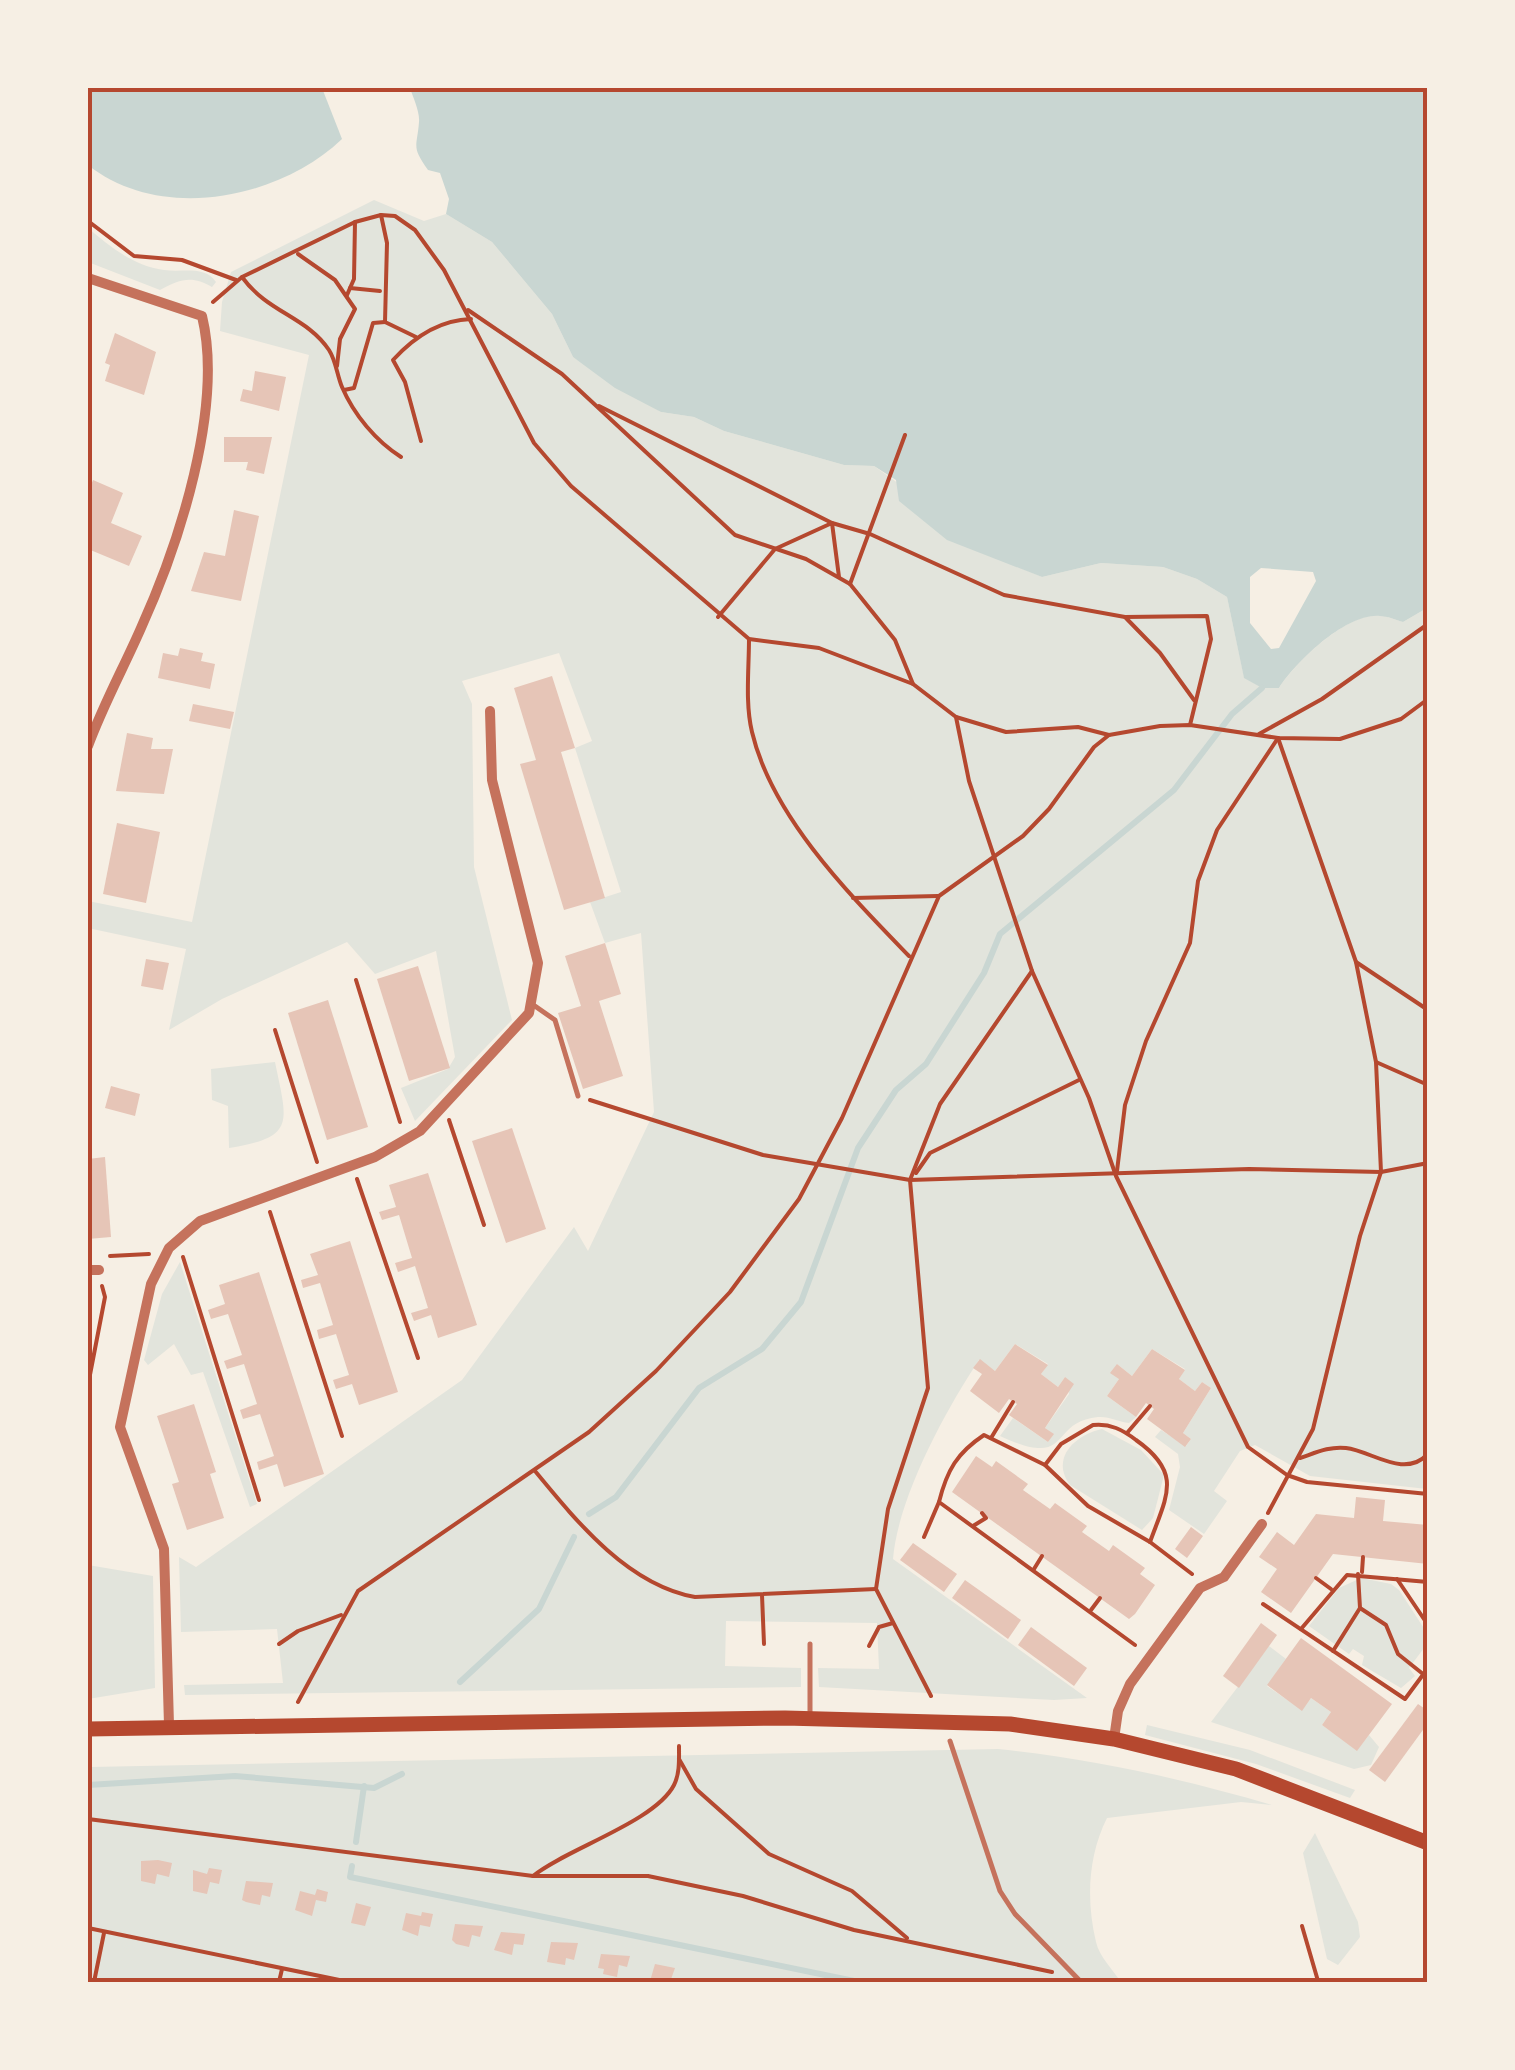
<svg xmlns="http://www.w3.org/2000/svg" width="1515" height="2070" viewBox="0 0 1515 2070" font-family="Mulish,sans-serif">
<rect width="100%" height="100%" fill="#f6efe4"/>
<!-- green -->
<g fill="#e2e4dc">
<path d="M 374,200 L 424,221 L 446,214 L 492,242 L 552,314 L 573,357 L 661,412 L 694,417 L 724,431 L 844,465 L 874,466 L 1011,564 L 1042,577 L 1101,563 L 1163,567 L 1197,579 L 1227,597 L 1244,677 L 1262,688 L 1279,688 C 1296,662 1346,613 1380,615 C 1387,616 1396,620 1403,622 L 1427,608 L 1427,1489 L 1310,1476 L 1255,1445 L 1240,1451 L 1214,1491 L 1227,1501 L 1204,1534 L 1169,1510 L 1180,1467 L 1178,1454 L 1155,1437 L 1161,1430 L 1186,1446 L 1191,1439 L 1183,1433 L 1211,1388 L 1202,1382 L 1195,1391 L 1179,1379 L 1185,1369 L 1152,1349 L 1132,1376 L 1117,1364 L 1119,1379 L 1107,1396 L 1136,1417 L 1129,1423 C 1119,1422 1109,1416 1098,1417 C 1047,1422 1074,1470 1000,1436 L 1013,1418 L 1048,1442 L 1053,1434 L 1045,1428 L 1069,1394 L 1065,1377 L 1058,1387 L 1041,1374 L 1048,1364 L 1015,1344 L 995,1371 L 979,1360 C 945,1411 898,1498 893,1559 L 1087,1698 L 1054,1700 L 819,1687 L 818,1668 L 879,1669 L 877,1623 L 726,1621 L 725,1666 L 801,1668 L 801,1687 L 185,1695 L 184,1685 L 283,1683 L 277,1629 L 181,1632 L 179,1557 L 196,1567 L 462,1380 L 574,1227 L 588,1251 L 654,1112 L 641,933 L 605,943 L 590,902 L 621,892 L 575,748 L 592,741 L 559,653 L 462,681 L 472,704 L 474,867 L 512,1020 L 415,1121 L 401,1088 L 448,1069 L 455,1057 L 436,951 L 375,974 L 347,942 L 222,999 L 169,1030 L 186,949 L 88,928 L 88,901 L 192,922 L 309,355 L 220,331 L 222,302 L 231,272 Z"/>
<path d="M 88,228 C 110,247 134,266 164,270 C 183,273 204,265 216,282 L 212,287 C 192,275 180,279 160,290 L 88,262 Z"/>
<path d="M 275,1062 C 287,1122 297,1137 229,1148 L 228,1106 L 212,1100 L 211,1069 Z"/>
<polygon points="180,1262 257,1504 250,1507 203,1372 191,1375 174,1344 148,1365 144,1360 162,1294"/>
<path d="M 1102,1429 L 1141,1450 L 1164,1475 L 1153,1518 L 1142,1530 L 1070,1485 C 1050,1458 1075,1435 1102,1429 Z"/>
<polygon points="88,1565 153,1576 155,1688 88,1699"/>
<polygon points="1361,1578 1391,1584 1399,1590 1427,1633 1427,1644 1409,1668 1415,1676 1401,1688 1362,1665 1364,1656 1353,1649 1349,1654 1309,1626 1339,1588"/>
<polygon points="1269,1646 1286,1659 1267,1686 1302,1710 1311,1698 1331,1712 1322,1725 1357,1750 1369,1735 1379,1747 1371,1765 1354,1769 1211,1722"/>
<polygon points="1147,1725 1250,1750 1355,1790 1350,1798 1256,1764 1145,1735"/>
<path d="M 998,1749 C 1092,1759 1180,1778 1272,1805 L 1241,1802 L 1107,1818 C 1088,1856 1086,1900 1096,1942 C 1099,1956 1113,1970 1121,1982 L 88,1982 L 90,1767 Z"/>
<polygon points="1315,1833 1358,1922 1360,1937 1338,1965 1327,1959 1303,1853"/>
</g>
<!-- water -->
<g fill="#c9d6d2" fill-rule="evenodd">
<path d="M 88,88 L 322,88 L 342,139 C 279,199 161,223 88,165 Z"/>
<path d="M 410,88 L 1427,88 L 1427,608 L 1403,622 C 1396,620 1387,616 1380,616 C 1346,613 1296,662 1279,688 L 1262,688 L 1244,678 L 1227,597 L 1197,579 L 1163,567 L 1101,563 L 1042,577 L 947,540 L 899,501 L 896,480 L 874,466 L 844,465 L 724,431 L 694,417 L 661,412 L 615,388 L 573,357 L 552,314 L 492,242 L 446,214 L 449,199 L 440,173 L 428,170 C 411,146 417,148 419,122 C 420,112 413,97 410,88 ZM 1261,568 L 1313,572 L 1316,581 L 1279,648 L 1271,649 L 1250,623 L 1250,577 Z"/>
</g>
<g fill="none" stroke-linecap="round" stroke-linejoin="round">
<!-- stream -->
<g stroke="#c9d6d2" stroke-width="6">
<polyline points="589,1514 616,1497 699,1388 762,1349 801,1302 858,1148 896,1090 926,1064 984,973 1000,934 1174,790 1232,714 1262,688"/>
<polyline points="460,1682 539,1609 574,1537"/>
<polyline points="88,1785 235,1776 374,1788 402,1774"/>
<polyline points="356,1842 364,1786"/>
<polyline points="352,1866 350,1877 859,1982"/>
</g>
</g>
<!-- building -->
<g fill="#e6c5b7">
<polygon points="115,333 156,352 144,395 105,381 110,365 105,363"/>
<polygon points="255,371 286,377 279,411 240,401 243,389 252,391"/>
<polygon points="224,437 272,437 264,474 246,470 248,462 224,462"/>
<polygon points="93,480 123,493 111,523 142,536 129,566 88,549 88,492"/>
<polygon points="234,510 259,516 241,601 191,591 204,552 225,556"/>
<polygon points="180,648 203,653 201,661 215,664 210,689 158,678 163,653 178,656"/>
<polygon points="552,676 575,748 561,752 605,898 564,910 520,764 536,760 514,688"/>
<polygon points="193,704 234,712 230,729 189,721"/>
<polygon points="127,733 153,738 151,749 173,749 164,794 116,791"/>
<polygon points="117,823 160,832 146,903 103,894"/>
<polygon points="605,943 621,994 599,1001 623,1076 583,1089 558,1013 581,1006 565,956"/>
<polygon points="146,959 169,963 163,990 141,986"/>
<polygon points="418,966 450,1068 409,1081 377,979"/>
<polygon points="328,1000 368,1127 327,1140 288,1013"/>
<polygon points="111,1086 140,1094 135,1116 105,1108"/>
<polygon points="512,1128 546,1229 506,1243 472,1141"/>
<polygon points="105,1157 111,1237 88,1239 88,1159"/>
<polygon points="428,1173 477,1325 438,1338 431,1315 414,1321 411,1313 428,1308 415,1266 398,1272 395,1263 412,1258 399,1215 382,1220 379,1212 396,1207 389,1185"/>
<polygon points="350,1241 398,1392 359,1405 352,1384 336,1389 333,1380 349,1375 336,1334 319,1339 317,1330 333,1325 320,1283 303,1288 301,1280 318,1275 310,1254"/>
<polygon points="259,1272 324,1474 284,1487 277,1464 259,1470 257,1462 274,1456 260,1414 243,1419 240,1410 257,1404 244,1364 227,1369 224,1361 242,1355 228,1314 211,1319 208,1310 225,1304 219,1285"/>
<polygon points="1015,1344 1048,1365 1041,1374 1058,1387 1065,1377 1074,1384 1045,1428 1054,1434 1048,1442 1009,1415 1017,1404 1009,1399 999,1413 970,1391 982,1374 973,1368 980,1359 995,1371"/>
<polygon points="1152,1349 1185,1370 1179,1379 1195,1391 1202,1382 1211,1388 1183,1433 1191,1439 1185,1447 1147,1419 1154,1409 1146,1403 1136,1417 1107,1396 1119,1379 1110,1373 1117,1364 1132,1376"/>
<polygon points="194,1404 216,1472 210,1474 224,1518 187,1530 172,1484 179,1482 157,1416"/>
<polygon points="976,1456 992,1467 996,1461 1028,1484 1023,1490 1050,1509 1055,1503 1087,1526 1082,1532 1109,1551 1113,1545 1145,1568 1140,1574 1155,1585 1135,1614 1129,1619 952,1492"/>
<polygon points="1356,1497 1385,1500 1383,1521 1428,1525 1428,1564 1333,1554 1291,1613 1261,1592 1277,1569 1259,1557 1277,1532 1294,1545 1316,1514 1354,1518"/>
<polygon points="1191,1527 1203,1536 1187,1558 1175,1549"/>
<polygon points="913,1543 957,1574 944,1592 900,1560"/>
<polygon points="965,1580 1021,1620 1008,1639 952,1598"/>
<polygon points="1261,1623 1277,1635 1239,1688 1223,1676"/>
<polygon points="1031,1627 1087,1668 1074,1686 1018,1645"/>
<polygon points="1301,1638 1392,1704 1357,1751 1322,1725 1331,1712 1311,1698 1302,1711 1267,1685"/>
<polygon points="1418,1704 1428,1711 1428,1723 1385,1782 1369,1770"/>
<polygon points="158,1860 172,1863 169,1877 157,1874 155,1884 141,1881 141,1861"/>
<polygon points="209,1868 222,1870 219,1884 210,1882 207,1894 193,1891 193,1870 207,1874"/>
<polygon points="246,1881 273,1883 270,1897 262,1895 260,1905 246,1902 242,1900"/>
<polygon points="317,1889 328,1892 326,1902 316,1900 312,1916 295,1910 300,1891 315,1895"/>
<polygon points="356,1903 371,1907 365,1926 351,1923"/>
<polygon points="422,1912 433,1914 430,1927 420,1925 418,1936 402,1930 406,1913 421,1916"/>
<polygon points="455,1924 483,1926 480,1937 472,1935 469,1947 456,1944 452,1940"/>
<polygon points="501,1932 525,1934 523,1945 514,1944 512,1955 494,1950"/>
<polygon points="551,1942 578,1943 574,1960 566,1958 565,1965 547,1962"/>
<polygon points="601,1954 630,1956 627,1967 619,1965 617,1977 603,1974 604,1969 598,1968"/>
<polygon points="655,1964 675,1968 670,1982 650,1981"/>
</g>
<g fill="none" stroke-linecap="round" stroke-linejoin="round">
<!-- path -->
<g stroke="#b5482f" stroke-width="4">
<polyline points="381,215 387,243 385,322 416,337"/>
<polyline points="88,221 134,256 182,260 236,280"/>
<polyline points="298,254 335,280 355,309 340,339 337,366"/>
<path d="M 242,277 C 268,313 306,316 329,350 C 336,361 337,375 342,387 C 354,415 376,441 401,457"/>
<polyline points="350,288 380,291"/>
<polyline points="347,295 354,279 355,222"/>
<polyline points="213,302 242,277 355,222 381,215 395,216 415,230 444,270 534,443 571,486 749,639 819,648 913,684 956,717 1006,732 1078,727 1109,735"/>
<polyline points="468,310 562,374 735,535 806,559 850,584 895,640 913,684"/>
<polyline points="344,390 354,388 373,323 385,322"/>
<polyline points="599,406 832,523 870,534 1004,595 1125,617 1160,653 1194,700"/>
<path d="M 421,441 L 405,382 L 393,360 C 414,337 439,320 471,319"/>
<polyline points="850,584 905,435"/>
<polyline points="718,617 775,549 832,523 839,577"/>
<polyline points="1125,617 1207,616 1211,639 1190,725"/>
<path d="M 749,639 C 749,669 745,703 752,732 C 772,817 850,895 909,956"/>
<polyline points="956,717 969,781 1032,971 1089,1098 1116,1176 1248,1447 1287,1475 1307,1482 1428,1494"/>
<polyline points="1259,734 1322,699 1428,624"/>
<polyline points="853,898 938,896"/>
<polyline points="1356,962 1428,1010"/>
<polyline points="356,980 400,1122"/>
<polyline points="275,1030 317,1162"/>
<polyline points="1376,1062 1428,1085"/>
<polyline points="590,1100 763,1155 910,1180 1249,1169 1381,1172 1428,1163"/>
<polyline points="449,1120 484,1225"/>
<polyline points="1117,1171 1125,1105 1146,1041 1190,943 1198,881 1217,830 1278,738"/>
<polyline points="916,1173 930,1153 1079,1080"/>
<polyline points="357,1179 418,1358"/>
<polyline points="270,1212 342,1436"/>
<polyline points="110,1256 149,1254"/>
<polyline points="183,1257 259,1500"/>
<polyline points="88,1385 105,1297 102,1286"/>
<polyline points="1127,1433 1150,1406"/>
<polyline points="991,1438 1013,1402"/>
<path d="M 1300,1458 C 1315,1453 1329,1446 1346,1448 C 1372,1451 1404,1479 1428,1454"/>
<path d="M 1045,1465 L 1061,1444 L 1093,1425 C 1110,1423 1123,1430 1136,1440 C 1183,1473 1167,1495 1150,1542"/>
<path d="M 535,1471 C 577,1522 628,1585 695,1597 L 876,1589"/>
<polyline points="1268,1513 1313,1429 1360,1236 1381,1172 1376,1062 1356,962 1278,738"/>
<polyline points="973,1526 986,1518 982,1513"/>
<polyline points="924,1537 939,1502"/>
<polyline points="1034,1569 1042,1556"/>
<polyline points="1362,1572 1363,1557"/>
<polyline points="1358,1574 1360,1608 1386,1625 1398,1654 1423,1674"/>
<polyline points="1316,1578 1331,1589"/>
<polyline points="1397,1579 1428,1625"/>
<polyline points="762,1595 764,1644"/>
<polyline points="1263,1604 1405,1699 1428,1668"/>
<polyline points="1091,1610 1100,1598"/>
<polyline points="1301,1629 1347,1575 1428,1582"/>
<polyline points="279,1644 298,1631 341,1615"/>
<path d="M 1135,1645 L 939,1502 C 947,1470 957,1453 984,1435 L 1045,1465 L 1088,1506 L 1150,1542 L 1192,1574"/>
<polyline points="869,1646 879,1627 893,1623"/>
<polyline points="1333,1651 1360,1608"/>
<polyline points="931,1696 876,1589 888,1509 928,1388 910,1180 940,1104 1032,971"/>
<polyline points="298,1702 358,1591 589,1432 656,1371 730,1292 799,1199 842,1118 939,896 1023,836 1049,809 1094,747 1109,735 1160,726 1190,725 1278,738 1340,739 1401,719 1428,699"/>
<polyline points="679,1759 696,1789 769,1854 852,1891 907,1938"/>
<polyline points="88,1819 533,1876 648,1876 743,1896 854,1930 1052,1972"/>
<path d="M 533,1876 C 566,1849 655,1822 674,1785 C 680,1773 679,1759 679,1746"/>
<polyline points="1302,1926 1318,1981"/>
<polyline points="88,1928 349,1982"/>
<polyline points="94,1982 104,1933"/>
<polyline points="279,1982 282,1969"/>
<polyline points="1312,1982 1341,1982"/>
</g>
<!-- service -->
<g stroke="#c5725c" stroke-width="5">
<polyline points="532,1004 555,1020 578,1096"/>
<polyline points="810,1644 810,1715"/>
<polyline points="950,1741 1000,1891 1015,1914 1081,1982"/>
</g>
<!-- minor -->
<g stroke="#c5725c" stroke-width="10">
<path d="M 88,278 L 202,316 C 224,407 179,544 141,628 C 124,667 103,705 88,746"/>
<polyline points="88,1270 99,1270"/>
<polyline points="169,1725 164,1549 120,1427 151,1284 169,1248 200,1221 375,1157 420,1131 529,1013 538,963 492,780 490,711"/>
<polyline points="1114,1739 1118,1711 1130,1684 1200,1588 1224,1577 1262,1524"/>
</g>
<!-- secondary -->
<polyline stroke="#b5482f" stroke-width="15" points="88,1729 785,1718 1010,1724 1114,1739 1236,1769 1428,1843"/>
</g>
<!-- border -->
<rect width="1515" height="2070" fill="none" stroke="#f6efe4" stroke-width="180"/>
<rect x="90" y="90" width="1335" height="1890" fill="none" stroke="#b5482f" stroke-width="4"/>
</svg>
